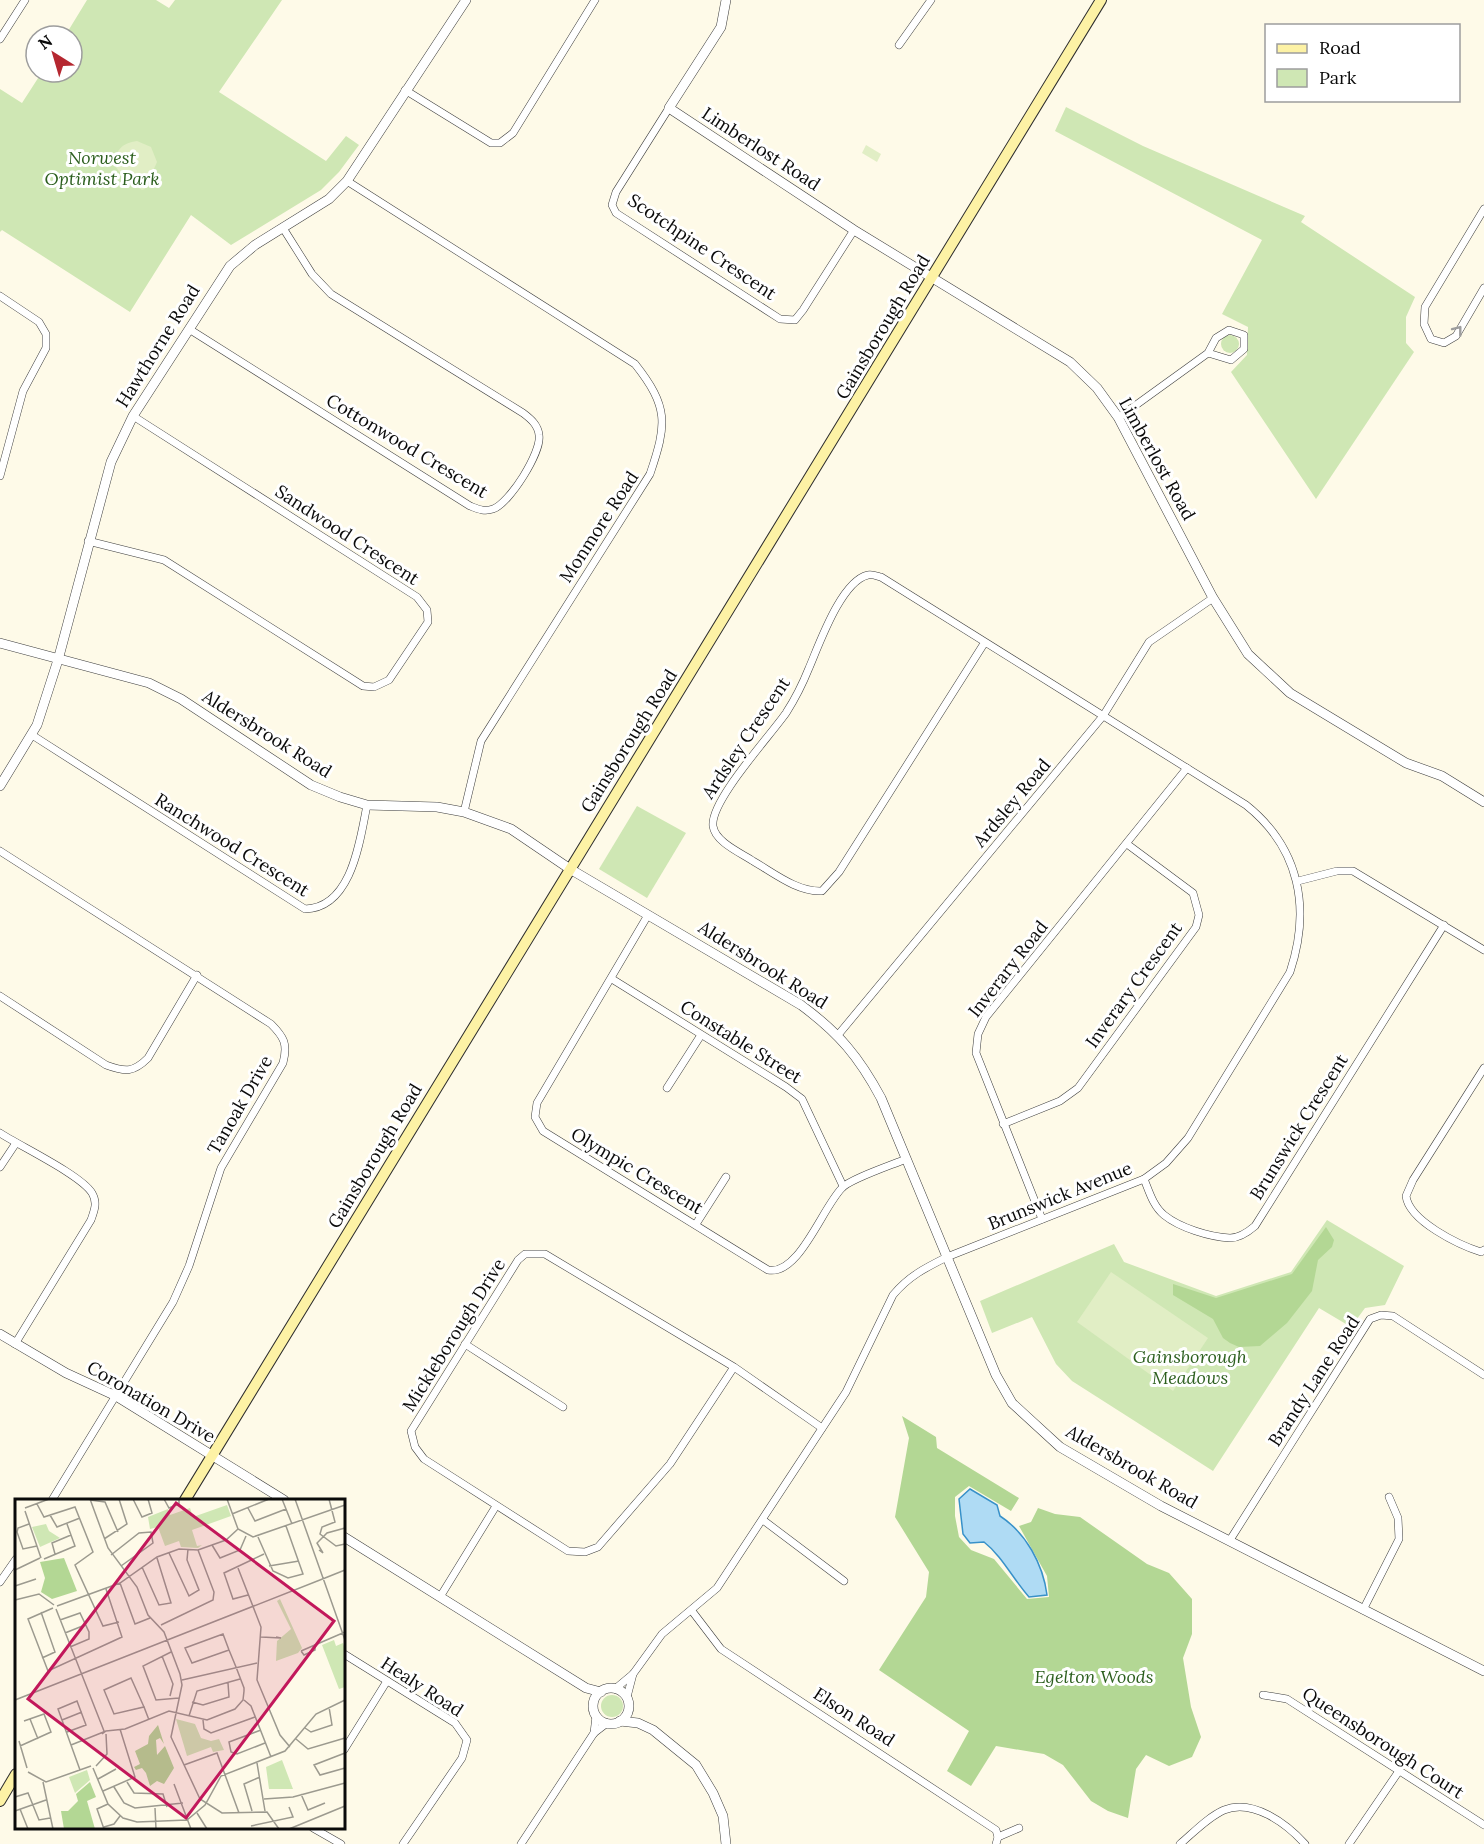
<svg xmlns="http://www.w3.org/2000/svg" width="1484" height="1844" viewBox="0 0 1484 1844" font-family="Lora,serif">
<rect width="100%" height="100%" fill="#fefae8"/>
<!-- green -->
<g fill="#cfe7b4">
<polygon points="87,0 156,0 169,8 175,0 282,0 219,92 326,161 346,136 359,145 339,172 321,190 231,245 191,215 130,312 2,230 0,232 0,89 22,103 42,72 72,72 72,36 65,36"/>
<polygon points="1066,107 1143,146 1305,216 1301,222 1415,297 1406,317 1406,343 1414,352 1316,499 1231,372 1247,355 1248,327 1222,314 1262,240 1055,131"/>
<circle cx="1230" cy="344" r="9"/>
<polygon points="637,806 686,833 647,898 599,869"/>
<polygon points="1327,1220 1404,1266 1385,1305 1365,1308 1351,1327 1319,1308 1213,1471 1072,1381 1056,1364 1032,1317 992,1333 980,1301 1114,1244 1124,1262 1216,1296 1291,1272"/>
<circle cx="612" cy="1706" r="11"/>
</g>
<!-- forest -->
<g fill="#b3d794">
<polygon points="1326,1227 1334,1240 1332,1247 1318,1260 1312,1291 1287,1323 1260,1346 1239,1347 1230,1343 1223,1338 1213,1319 1173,1295 1173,1284 1216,1298 1292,1274"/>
<polygon points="902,1416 936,1437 937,1448 1019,1498 1011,1511 969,1486 955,1497 955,1516 959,1537 971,1550 994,1559 1027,1599 1049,1597 1047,1576 1019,1526 1031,1522 1038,1508 1055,1514 1080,1517 1147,1564 1169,1573 1192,1599 1192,1634 1183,1658 1191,1707 1201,1737 1192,1757 1169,1766 1146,1755 1136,1769 1128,1818 1108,1811 1091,1801 1063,1765 1044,1754 996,1746 971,1786 947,1771 969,1731 879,1670 926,1597 929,1572 895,1517 909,1438"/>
</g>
<!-- pitch -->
<g fill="#e1eec5">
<path d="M 137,141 L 151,147 L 157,162 L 145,189 L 142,190 L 124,178 L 115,166 C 115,150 122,143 137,141 Z"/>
<polygon points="866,145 881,154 877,162 862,153"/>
<polygon points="1111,1272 1208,1338 1173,1391 1077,1322"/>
</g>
<!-- water -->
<path fill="#afdbf4" stroke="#3891c9" stroke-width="1.5" d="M 970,1489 L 997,1505 L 1000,1516 C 1026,1533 1043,1564 1047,1595 L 1029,1597 C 1013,1579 1002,1556 984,1542 L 970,1543 L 963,1534 L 959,1499 Z"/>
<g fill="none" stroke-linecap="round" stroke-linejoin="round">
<defs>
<g id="minor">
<polyline points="0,39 25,0"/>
<polyline points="899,45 931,0"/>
<polyline points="405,90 491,143 500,143 513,133 595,0"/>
<polyline points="669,108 616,192 612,205 616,213 780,319 795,320 803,310 854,230"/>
<path d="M 347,181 L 635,364 C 669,407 667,424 650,474 L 481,741 L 464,812"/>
<polyline points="1484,209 1425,307 1424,324 1431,339 1444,343 1456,336 1484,288"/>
<polyline points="0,296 39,322 46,334 46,348 23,391 0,476"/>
<path d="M 189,329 L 470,506 C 478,509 484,512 493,509 C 509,504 542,452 539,435 C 538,425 531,419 523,413 L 331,294 L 312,274 L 283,228"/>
<polyline points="1118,418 1208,353 1231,360 1244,349 1244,335 1229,330 1216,338 1208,353"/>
<polyline points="88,541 164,560 363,686 374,687 389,680 428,622 427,610 417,597 133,416"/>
<path d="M 32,735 L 305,909 C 352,908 360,840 367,805"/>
<path d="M 0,851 L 271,1024 C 284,1037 288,1044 283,1063 L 221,1168 L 189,1266 L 173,1302 L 52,1500"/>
<polyline points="1298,881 1337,871 1353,871 1484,950"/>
<path d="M 648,915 L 537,1103 L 535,1117 L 543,1131 L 768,1270 C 799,1276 822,1208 842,1188 C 850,1179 892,1165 906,1159"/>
<polyline points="612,979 786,1087 802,1099 843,1186"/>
<path d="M 0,996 L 106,1065 C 125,1072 133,1073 148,1058 L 197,975"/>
<polyline points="838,1035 1103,716 1149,642 1213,598"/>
<path d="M 1484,1068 L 1413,1180 L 1406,1196 C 1409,1221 1459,1245 1481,1252 L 1484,1250"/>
<polyline points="667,1088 701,1035"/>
<polyline points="1003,1124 1060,1101 1078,1088 1196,927 1199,915 1193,893 1127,844"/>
<path d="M 0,1133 C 20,1146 81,1175 92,1193 C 98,1203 94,1211 91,1220 L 15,1344"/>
<polyline points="0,1167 16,1143"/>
<path d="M 1144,1179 C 1149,1191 1153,1206 1164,1215 C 1180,1228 1210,1237 1230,1238 C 1240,1238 1248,1232 1255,1226 L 1444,925"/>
<polyline points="1042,1219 976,1053 978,1034 986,1017 1187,768"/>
<polyline points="696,1224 726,1177"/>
<polyline points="465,1344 563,1407"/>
<polyline points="734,1367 545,1254 525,1254 518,1260 411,1431 415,1447 424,1459 568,1551 585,1552 598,1547 670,1464 734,1367 822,1428"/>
<polyline points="763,1520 844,1581"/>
<polyline points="1230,1540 1370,1319 1381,1315 1393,1316 1484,1375"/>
<polyline points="0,1582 16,1559"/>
<polyline points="440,1597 496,1506"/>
<polyline points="1363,1610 1399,1539 1398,1518 1389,1497"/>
<polyline points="692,1611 721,1649 996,1830 998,1837 996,1844"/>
<polyline points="344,1654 455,1723 467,1740 462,1758 403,1844"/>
<path d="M 615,1689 L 633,1674 L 662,1634 L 717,1588 L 846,1392 L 893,1295 C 909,1276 925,1268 947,1257 L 1144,1179 L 1166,1163 L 1188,1138 L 1290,972 C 1311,909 1300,848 1246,805 C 1124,729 1003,653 881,577 C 877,576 872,574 868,575 C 841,581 819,645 809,668 C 803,683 795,699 786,713 C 770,736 710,801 713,826 C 715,842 741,853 753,861 C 774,873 797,892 822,891 L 839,872 L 985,642"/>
<polyline points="1263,1695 1287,1699 1484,1825"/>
<polyline points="627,1697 633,1674"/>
<polyline points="594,1733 596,1716"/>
<polyline points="344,1750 387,1681"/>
<polyline points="313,1828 341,1844"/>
<polyline points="998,1837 1019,1828"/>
<polyline points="521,1844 594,1733 607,1723"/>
<path d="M 1180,1844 C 1193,1833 1208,1817 1224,1810 C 1253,1798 1287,1824 1305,1844"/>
<polyline points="1349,1844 1399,1771"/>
</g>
<g id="tertiary">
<polyline points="726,0 721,27 669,108 854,230 1070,362 1097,388 1118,417 1213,598 1248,654 1290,693 1406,763 1442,776 1484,802"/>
<path d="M 0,643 L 149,683 L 181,699 L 311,785 L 340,797 L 367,805 L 437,807 L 464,812 L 511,829 L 570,869 L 801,1005 C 839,1033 859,1057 881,1098 L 996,1375 L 1012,1403 L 1060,1447 L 1161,1506 L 1484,1671"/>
<polyline points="0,786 37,725 58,660 111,462 133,416 230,266 255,245 329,199 347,181 466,0"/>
<polyline points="0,1334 66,1373 116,1396 284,1500"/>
<polyline points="344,1537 586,1688 601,1692"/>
<circle cx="611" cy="1706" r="18"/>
<polyline points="620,1721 638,1723 653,1730 696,1765 713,1793 723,1816 726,1844"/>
</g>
<g id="secondary">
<polyline points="185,1500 1101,0"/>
<polyline points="0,1801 16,1774"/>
</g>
</defs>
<!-- minor casing -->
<use href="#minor" stroke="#3d3d3d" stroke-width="8"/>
<!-- tertiary casing -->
<use href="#tertiary" stroke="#3d3d3d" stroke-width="10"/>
<!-- secondary casing -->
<use href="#secondary" stroke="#2c2c2c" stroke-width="12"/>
<!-- minor -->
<use href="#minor" stroke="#fff" stroke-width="7"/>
<!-- tertiary -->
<use href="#tertiary" stroke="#fff" stroke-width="9"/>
<!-- secondary -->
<use href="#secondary" stroke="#fdf2a5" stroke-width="10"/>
</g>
<!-- one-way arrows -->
<defs><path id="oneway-chevron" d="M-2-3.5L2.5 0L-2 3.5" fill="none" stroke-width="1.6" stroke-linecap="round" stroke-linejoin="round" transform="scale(1.5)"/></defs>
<use stroke="#9d9d9d" href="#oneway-chevron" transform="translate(1458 330) rotate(-52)"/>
<g text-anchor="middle" stroke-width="6" stroke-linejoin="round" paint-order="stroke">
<!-- street labels -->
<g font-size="18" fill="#0a0a0a" stroke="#fff">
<text transform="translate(761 149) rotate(33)" y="6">Limberlost Road</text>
<text transform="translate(702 247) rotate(34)" y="6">Scotchpine Crescent</text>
<text transform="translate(883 327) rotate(-59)" y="6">Gainsborough Road</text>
<text transform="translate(158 346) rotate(-58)" y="6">Hawthorne Road</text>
<text transform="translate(407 446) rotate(31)" y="6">Cottonwood Crescent</text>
<text transform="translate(1157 459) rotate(61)" y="6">Limberlost Road</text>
<text transform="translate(599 527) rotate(-57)" y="6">Monmore Road</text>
<text transform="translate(347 535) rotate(33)" y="6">Sandwood Crescent</text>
<text transform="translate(267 734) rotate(32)" y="6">Aldersbrook Road</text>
<text transform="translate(746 738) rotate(-56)" y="6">Ardsley Crescent</text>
<text transform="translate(629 741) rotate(-58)" y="6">Gainsborough Road</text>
<text transform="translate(1012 803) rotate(-50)" y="6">Ardsley Road</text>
<text transform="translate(232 845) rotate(32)" y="6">Ranchwood Crescent</text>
<text transform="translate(763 965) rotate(32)" y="6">Aldersbrook Road</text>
<text transform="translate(1008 969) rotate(-52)" y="6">Inverary Road</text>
<text transform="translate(1134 985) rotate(-54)" y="6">Inverary Crescent</text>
<text transform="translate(741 1042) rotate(32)" y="6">Constable Street</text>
<text transform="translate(240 1105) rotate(-60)" y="6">Tanoak Drive</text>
<text transform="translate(1299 1127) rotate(-58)" y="6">Brunswick Crescent</text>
<text transform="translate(375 1156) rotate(-59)" y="6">Gainsborough Road</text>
<text transform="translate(637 1171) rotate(31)" y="6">Olympic Crescent</text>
<text transform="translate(1060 1196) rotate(-22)" y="6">Brunswick Avenue</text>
<text transform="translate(454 1335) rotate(-58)" y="6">Mickleborough Drive</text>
<text transform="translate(1314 1381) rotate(-57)" y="6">Brandy Lane Road</text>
<text transform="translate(151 1402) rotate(30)" y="6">Coronation Drive</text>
<text transform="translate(1132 1467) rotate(30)" y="6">Aldersbrook Road</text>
<text transform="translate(422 1687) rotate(33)" y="6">Healy Road</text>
<text transform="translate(854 1717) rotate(33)" y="6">Elson Road</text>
<text transform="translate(1383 1743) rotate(33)" y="6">Queensborough Court</text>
</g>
<!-- park labels -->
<g font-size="18" font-style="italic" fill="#2c5f1e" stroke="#fff">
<text x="102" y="164">Norwest<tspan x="102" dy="21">Optimist Park</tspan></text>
<text x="1190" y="1363">Gainsborough<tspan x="1190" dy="21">Meadows</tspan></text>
<text x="1094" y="1683">Egelton Woods</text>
</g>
</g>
<!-- overview -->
<g transform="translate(15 1499)">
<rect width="330" height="330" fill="#fefae8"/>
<path d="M 212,6 L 216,17 L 177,31 L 182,47 L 187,46 L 183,49 L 166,48 L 164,42 L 150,47 L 143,28 L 135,30 L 133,18 L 153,10 L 155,16 L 175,9 L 178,18 ZM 31,25 L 34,32 L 45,39 L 25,48 L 17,28 ZM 265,100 L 287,149 L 283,154 L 261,162 L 262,142 L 276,130 L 262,102 ZM 319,141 L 321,147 L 328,144 L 330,150 L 330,188 L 324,190 L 307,146 ZM 161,220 L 180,225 L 186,239 L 196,242 L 204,240 L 209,251 L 198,253 L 196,248 L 172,257 ZM 267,261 L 278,290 L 254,290 L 251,268 ZM 72,271 L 75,281 L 60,294 L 54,278 Z" fill="#cfe7b4"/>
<path d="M 49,59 L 62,92 L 37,100 L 26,93 L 30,79 L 25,63 ZM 143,226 L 149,245 L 145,239 L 141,241 L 142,256 L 150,247 L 159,269 L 149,285 L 142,282 L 135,287 L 131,274 L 127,269 L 121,271 L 119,268 L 125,265 L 120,252 L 133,245 L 134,237 ZM 75,283 L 81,298 L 72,302 L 80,330 L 49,330 L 46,312 L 53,312 L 63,302 L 61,295 Z" fill="#b3d794"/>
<path fill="none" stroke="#9c9a8f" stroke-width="1.5" d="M 75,0 L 93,49 L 122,88 L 133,116 L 149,133 L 165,175 L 167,186 L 156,238 L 185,300 L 207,314 L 252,313 L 264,330M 118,0 L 127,18 L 137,14 L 133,0M 149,0 L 154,9 L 164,5 L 164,0M 212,0 L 223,30 L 238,38 L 330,6M 267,0 L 277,25M 280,0 L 330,141M 314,0 L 320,23 L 307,28 L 305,35 L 321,47 L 330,45M 75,1 L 90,3 L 103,33M 22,5 L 29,18 L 60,8 L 78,53 L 60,66 L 88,127 L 104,123M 10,9 L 34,0M 233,9 L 240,22 L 271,10M 10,12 L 26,59M 217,15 L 254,0M 35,16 L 42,28 L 65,19M 14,25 L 3,29 L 2,33 L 8,50 L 22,47M 243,38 L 258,72 L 273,79 L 288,75 L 271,27M 89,40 L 112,25 L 104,0M 197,46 L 205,59 L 225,51 L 231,37M 304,51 L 308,54 L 302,44 L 312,34 L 330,29M 154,54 L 174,97 L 184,91 L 172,61 L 173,50M 40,55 L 37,44 L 56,36M 96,56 L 124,34 L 136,33 L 138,44 L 106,67M 29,60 L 60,47 L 52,25M 254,67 L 284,62M 127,68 L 144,106 L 156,104 L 142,59M 223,69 L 246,128 L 242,181 L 265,236 L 275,248M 0,71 L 25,59M 310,79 L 330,71M 105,84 L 120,125 L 135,119M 0,87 L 21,80M 233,96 L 218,100 L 209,74 L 249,55M 0,101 L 24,95 L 39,106M 42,107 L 105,84 L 142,58 L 164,50 L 183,51 L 211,41 L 223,30M 38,109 L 13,120 L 33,172 L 107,138 L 91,90M 41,110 L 89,232M 26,113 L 40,153 L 27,159M 45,121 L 65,114 L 74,133 L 74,140 L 55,148M 146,126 L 198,101 L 199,93 L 183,51M 50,134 L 70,126M 246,138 L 266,139 L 261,138M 286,152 L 330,133M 286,152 L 289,156 L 300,151 L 300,145M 156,153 L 128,167 L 141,201 L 164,199M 147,157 L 158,185 L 155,197M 167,181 L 242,164M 0,201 L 310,79M 229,201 L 236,207 L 256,258M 177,203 L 188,206 L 214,198 L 213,184M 129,208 L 116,179 L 89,191 L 99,215 L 129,208 L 134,221M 174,217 L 182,192 L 225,180M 15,220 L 23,240M 47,221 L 67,213M 188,221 L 189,230 L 196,234 L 240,218M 290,229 L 296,233 L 317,226 L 314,208M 246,231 L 214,243 L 216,253 L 222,255 L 250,244M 91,232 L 110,230 L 154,212 L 192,221 L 220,210 L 228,201 L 229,192 L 229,189 L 221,168 L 214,151 L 208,135 L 170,149 L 177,164 L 214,151M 52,233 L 71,226 L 62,202 L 43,210 L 65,271M 281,240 L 293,250 L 330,239M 4,242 L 12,269M 56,246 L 91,232 L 87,235M 5,247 L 36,233 L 29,215 L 9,222M 330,254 L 299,266 L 305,276 L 330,269M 242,264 L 250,312M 169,266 L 202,254 L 224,314M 81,267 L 92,255 L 91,235M 78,269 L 93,305 L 108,319 L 122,323 L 172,321 L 190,306 L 206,277 L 270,252 L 301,215 L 330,201M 13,273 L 31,283 L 76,267M 83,280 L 101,270M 28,283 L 38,330M 112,283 L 119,294 L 148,295 L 152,308M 159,285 L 176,330M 99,288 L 109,304 L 120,309 L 168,304M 88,292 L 120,278 L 105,230M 286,295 L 293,311 L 310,304M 0,298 L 13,294 L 24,321 L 35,319M 249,300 L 278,298 L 330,284M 140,309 L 141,330M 5,310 L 13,330M 0,312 L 31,301M 237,312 L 229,285 L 245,278M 182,314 L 192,330M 236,327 L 278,318 L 274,308M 89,328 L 99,325 L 105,317M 89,330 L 82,310 L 93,305M 274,330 L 330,307"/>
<path fill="#c2185b" fill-opacity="0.15" stroke="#c2185b" stroke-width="3" d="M 161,4 L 319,122 L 171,319 L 13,200 Z"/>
<rect width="330" height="330" fill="none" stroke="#0a0a0a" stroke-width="3"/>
</g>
<!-- legend -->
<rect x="1265" y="24" width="195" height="78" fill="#ffffff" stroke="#9d9d9d" stroke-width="1.5"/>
<rect x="1277" y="44" width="30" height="9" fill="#fdf2a5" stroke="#9d9d9d" stroke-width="1.5"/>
<text x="1319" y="54" font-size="18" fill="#0a0a0a">Road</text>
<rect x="1277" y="69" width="30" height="18" fill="#cfe7b4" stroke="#9d9d9d" stroke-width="1.5"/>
<text x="1319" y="84" font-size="18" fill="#0a0a0a">Park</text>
<!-- north arrow -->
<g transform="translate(54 54) rotate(323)"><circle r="28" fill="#ffffff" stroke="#9d9d9d" stroke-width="1.5"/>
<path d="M0-4.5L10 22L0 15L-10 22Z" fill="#b52730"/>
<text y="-9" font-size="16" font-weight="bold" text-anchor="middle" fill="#0a0a0a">N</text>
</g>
</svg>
